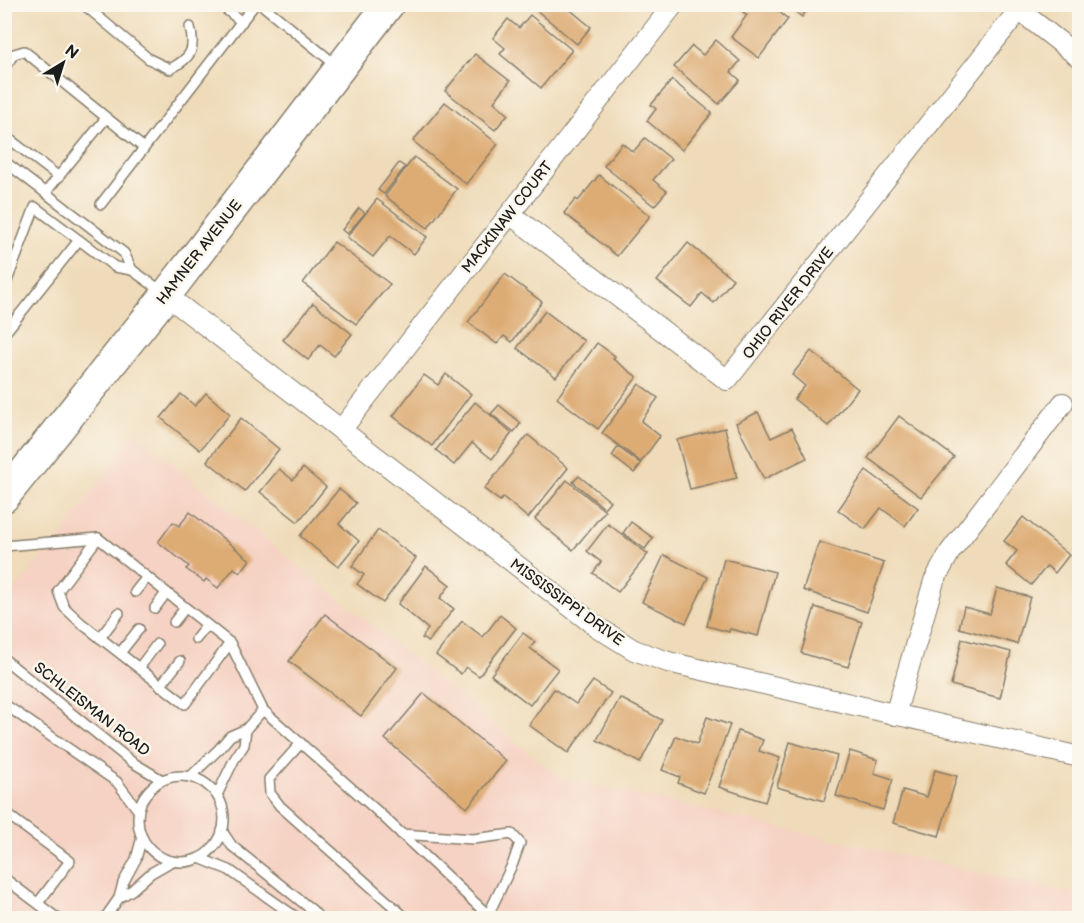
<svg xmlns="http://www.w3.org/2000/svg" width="1084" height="923" viewBox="0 0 1084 923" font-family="'Balsamiq Sans',sans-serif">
<rect width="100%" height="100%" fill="#fbf7ec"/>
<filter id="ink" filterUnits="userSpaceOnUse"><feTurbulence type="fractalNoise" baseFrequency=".0167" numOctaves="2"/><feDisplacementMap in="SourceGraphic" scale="12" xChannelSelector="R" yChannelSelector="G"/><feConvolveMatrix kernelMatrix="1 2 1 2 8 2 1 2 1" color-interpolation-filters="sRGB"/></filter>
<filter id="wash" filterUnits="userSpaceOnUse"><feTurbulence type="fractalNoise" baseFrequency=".008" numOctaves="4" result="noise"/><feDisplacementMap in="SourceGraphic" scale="24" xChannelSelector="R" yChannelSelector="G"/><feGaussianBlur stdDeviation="1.35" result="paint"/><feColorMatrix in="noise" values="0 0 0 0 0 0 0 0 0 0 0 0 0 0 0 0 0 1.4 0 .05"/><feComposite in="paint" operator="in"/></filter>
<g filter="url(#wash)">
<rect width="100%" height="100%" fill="#efdbb9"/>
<!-- built -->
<polygon fill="#f5d2c3" points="134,432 559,777 1080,895 1079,918 5,918 5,600 63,534"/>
<g id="blocks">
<!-- building -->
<g fill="#ddac74">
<polygon points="529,4 569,4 567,7 591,27 577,44"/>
<polygon points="733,4 769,4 788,19 759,58 731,37 747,15"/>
<polygon points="785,4 811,4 802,17"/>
<polygon points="530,15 572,50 541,88 500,54 505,48 493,38 508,19 519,28"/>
<polygon points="716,40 740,61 731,72 740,80 719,104 674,67 692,46 703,55"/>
<polygon points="475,54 510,81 494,102 508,114 495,130 445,91"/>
<polygon points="672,80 712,113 682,150 647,121 656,109 651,105"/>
<polygon points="445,102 498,144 466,184 413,141"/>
<polygon points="645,138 671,159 653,180 667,191 654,206 604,166 622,143 633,152"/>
<polygon points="414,157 457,189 428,228 385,196"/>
<polygon points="399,163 405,167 384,194 378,190"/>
<polygon points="599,175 650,216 617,256 564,213 576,199 578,201"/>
<polygon points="377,199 427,237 414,254 390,236 373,257 347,237"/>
<polygon points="359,208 365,213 347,234 342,230"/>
<polygon points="334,242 390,284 356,324 303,283"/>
<polygon points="688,243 733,279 714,303 702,293 691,307 657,281"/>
<polygon points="505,274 542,302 512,342 504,336 497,344 468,322"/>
<polygon points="313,303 352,334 334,356 320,345 308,360 283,340"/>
<polygon points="545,311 584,341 556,377 517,348"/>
<polygon points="597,343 615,356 613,359 637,377 598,429 557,398"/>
<polygon points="811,351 858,389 828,426 794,399 805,386 792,375"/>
<polygon points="446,374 471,394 432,446 393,416 424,375 438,385"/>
<polygon points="639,384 658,398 641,421 660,436 641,462 602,433"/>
<polygon points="206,393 230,414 200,450 161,418 181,394 195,406"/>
<polygon points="475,402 512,433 492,459 472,443 454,465 436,450"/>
<polygon points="499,405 521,423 514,432 491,414"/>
<polygon points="758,412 771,438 792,428 807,458 764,479 736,423"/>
<polygon points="899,416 954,457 921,497 868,458"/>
<polygon points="241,418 279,449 245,491 207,461"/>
<polygon points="725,428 737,478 690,489 677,440"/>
<polygon points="528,435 568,468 528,518 503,497 500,501 484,489"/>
<polygon points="618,447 641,464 634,473 612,456"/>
<polygon points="303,468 326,487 298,522 260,492 279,469 293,480"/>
<polygon points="866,470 918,508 905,526 881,508 865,529 838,510"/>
<polygon points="579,476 610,501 604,508 573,482"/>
<polygon points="567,480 605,511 573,550 535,519"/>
<polygon points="339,489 356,503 339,524 359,541 338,567 300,536"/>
<polygon points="190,512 250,560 240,573 234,568 218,588 206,579 204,582 186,569 189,566 158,542 173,522 179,526"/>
<polygon points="1023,517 1069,555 1055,573 1047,566 1031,585 1006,565 1017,551 1004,541"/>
<polygon points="631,522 653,538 645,549 623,533"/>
<polygon points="608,524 648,554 618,592 593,573 601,562 587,551"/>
<polygon points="378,530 416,558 383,603 357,584 364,575 352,566"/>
<polygon points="819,542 884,563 867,612 803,590"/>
<polygon points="664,555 708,577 686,623 642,602"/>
<polygon points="724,559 775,572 758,636 730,629 729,632 707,626"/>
<polygon points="426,566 450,585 440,598 454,609 428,642 422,638 428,629 398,604"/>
<polygon points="997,588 1030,597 1017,644 959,628 964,607 990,614"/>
<polygon points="815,607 862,622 848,667 801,653"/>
<polygon points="325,614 397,668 361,716 289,661"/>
<polygon points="500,615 516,628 479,676 466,667 461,674 436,655 462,621 483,637"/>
<polygon points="523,633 535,642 530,648 558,669 530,705 491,675"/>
<polygon points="962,639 1011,652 1000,698 951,685"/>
<polygon points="593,681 611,693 568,753 529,725 554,689 576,704"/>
<polygon points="424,693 506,761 467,808 385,739"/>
<polygon points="620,698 662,720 640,763 597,740"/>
<polygon points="707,717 730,725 704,793 678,783 680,777 662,770 676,736 697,744"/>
<polygon points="738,731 763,740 759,751 780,758 765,802 719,787"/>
<polygon points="790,742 837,756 824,801 777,787"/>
<polygon points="850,751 878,760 874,773 893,779 883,810 836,796"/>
<polygon points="935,770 957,776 939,836 893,823 903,790 927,797"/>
</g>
</g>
</g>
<g filter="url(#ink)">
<use href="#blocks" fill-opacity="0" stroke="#867c6a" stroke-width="1.5"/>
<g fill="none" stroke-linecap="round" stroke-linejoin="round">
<defs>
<g id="service">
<path d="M 83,4 L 149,59 L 170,69 C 191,58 196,50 190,27"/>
<polyline points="219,4 242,22"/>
<polyline points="261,4 336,65"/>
<polyline points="4,68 14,54 24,51 144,148"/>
<polyline points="4,135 59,177"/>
<polyline points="4,161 124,253 132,270"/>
<polyline points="46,192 106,118"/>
<polyline points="101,204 255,4"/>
<polyline points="4,289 35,207 115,267 132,270 163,292"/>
<polyline points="4,334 79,240"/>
<polyline points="98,538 58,591 64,607 81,623 185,704 230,643"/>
<polyline points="4,546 98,538 230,643 263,710"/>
<polyline points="135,592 147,577"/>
<polyline points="155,608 166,593"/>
<polyline points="174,622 185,608"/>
<polyline points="100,638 119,613"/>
<polyline points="196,639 207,625"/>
<polyline points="120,653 139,629"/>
<polyline points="4,659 132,762 162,780"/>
<polyline points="139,668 157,644"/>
<polyline points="160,686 180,661"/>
<polyline points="4,704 117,782 138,810"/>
<polyline points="301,743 269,779 270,793 280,806 406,918"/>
<circle cx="181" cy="819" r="43"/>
<polyline points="190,777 219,749 230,736 246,729 263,710 375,809 488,915 485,918"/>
<polyline points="217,795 234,760 244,745 246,729"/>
<polyline points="4,812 70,861 38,903"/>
<polyline points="222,831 232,846 312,910 319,918"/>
<polyline points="401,834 473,839 512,834 520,843 513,863 488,915"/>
<polyline points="199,858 229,870 297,918"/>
<polyline points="4,878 57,918"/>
<polyline points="119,898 132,890 151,873 172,861"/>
<polyline points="105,918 119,898 123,883 136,859 142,837"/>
</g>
<g id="minor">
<polyline points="510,214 727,380 1019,10 1080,58"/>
<polyline points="166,295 597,627 634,650 668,662 1080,757"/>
<polyline points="341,430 674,4"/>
<polyline points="895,715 934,581 950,552 1063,403"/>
</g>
<polyline id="primary" points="4,497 166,295 389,4"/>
</defs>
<!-- service casing -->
<use href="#service" stroke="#867c6a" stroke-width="12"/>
<!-- minor casing -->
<use href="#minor" stroke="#867c6a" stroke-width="22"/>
<!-- primary casing -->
<use href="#primary" stroke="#867c6a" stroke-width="33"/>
<!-- service -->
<use href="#service" stroke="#fff" stroke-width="9"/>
<!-- minor -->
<use href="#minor" stroke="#fff" stroke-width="20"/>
<!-- primary -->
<use href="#primary" stroke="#fff" stroke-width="30"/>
</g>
</g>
<g text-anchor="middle" stroke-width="5" stroke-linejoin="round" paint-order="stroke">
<!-- street labels -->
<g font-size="15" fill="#1c1c1c" stroke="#fbf7ec">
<text transform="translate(507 217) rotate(-52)" y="5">MACKINAW COURT</text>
<text transform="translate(199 252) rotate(-52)" y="5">HAMNER AVENUE</text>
<text transform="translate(788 303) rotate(-52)" y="5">OHIO RIVER DRIVE</text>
<text transform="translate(567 602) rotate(36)" y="5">MISSISSIPPI DRIVE</text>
<text transform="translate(92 709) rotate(38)" y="5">SCHLEISMAN ROAD</text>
</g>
</g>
<!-- margin -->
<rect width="1084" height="923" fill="none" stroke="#fbf7ec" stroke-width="24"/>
<!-- north arrow -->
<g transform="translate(63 63) rotate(38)" stroke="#fbf7ec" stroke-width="4.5" paint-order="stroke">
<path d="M0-4.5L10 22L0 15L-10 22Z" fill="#1c1c1c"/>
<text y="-9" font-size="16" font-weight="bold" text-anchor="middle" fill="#1c1c1c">N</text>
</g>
</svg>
